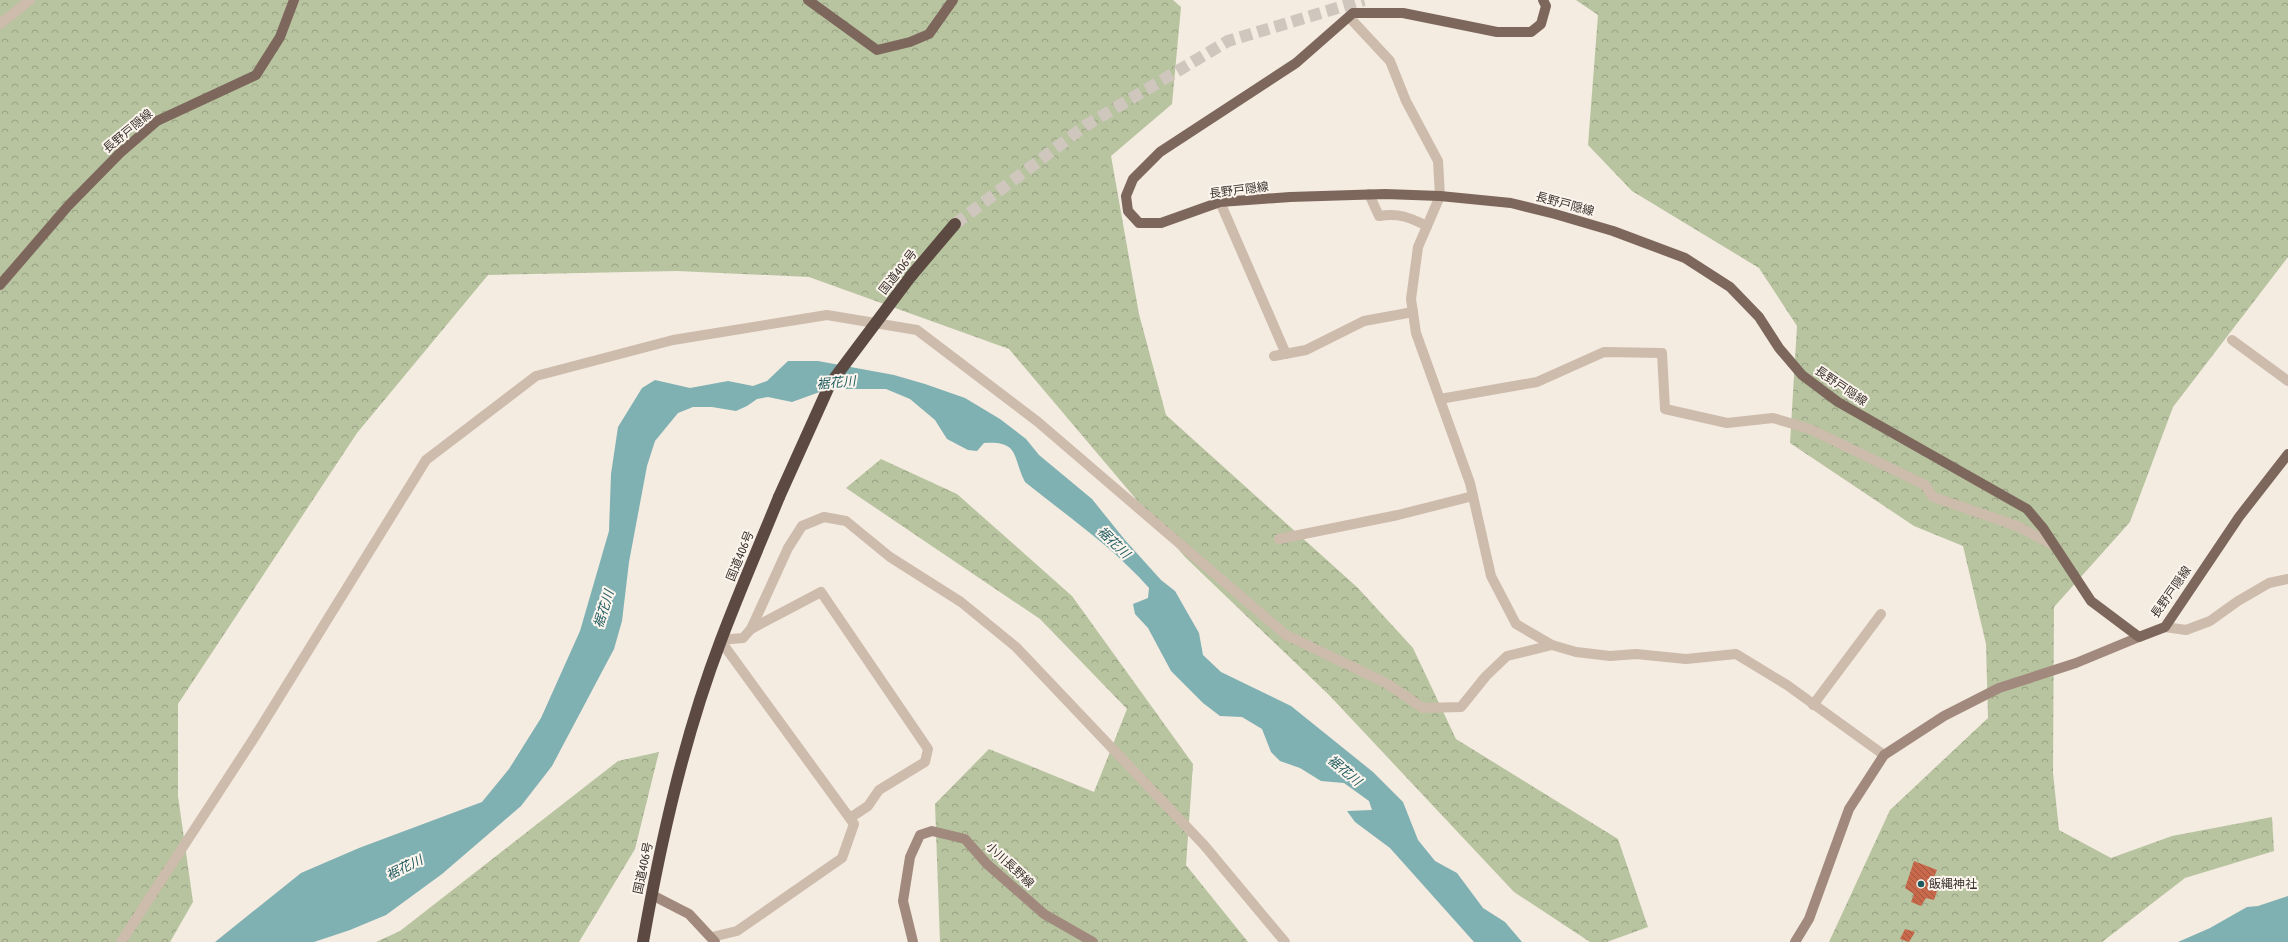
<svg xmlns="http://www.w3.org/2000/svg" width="2288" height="942" viewBox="0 0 2288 942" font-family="'Asap Condensed','Noto Sans JP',sans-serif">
<defs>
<pattern id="forest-crowns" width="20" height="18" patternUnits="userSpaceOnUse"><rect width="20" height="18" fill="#b8c4a0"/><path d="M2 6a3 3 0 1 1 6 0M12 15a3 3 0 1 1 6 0" fill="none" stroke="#97a083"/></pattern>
<pattern id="building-back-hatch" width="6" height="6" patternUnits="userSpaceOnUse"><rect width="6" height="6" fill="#c8694b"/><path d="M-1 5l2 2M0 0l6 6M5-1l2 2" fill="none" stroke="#a4573f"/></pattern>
</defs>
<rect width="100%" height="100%" fill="#f4ebe1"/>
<!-- forest -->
<g fill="url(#forest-crowns)">
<polygon points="0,0 1173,0 1181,7 1172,104 1111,156 1139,314 1166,415 1358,588 1413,648 1456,739 1618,839 1648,927 1607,942 1590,942 1514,892 1329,695 1185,557 1009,349 809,277 677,271 488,275 357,433 178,704 178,796 193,902 170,942 0,942"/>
<polygon points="1576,0 2288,0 2288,257 2173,407 2130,522 2054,607 2053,773 2059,830 2111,858 2172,836 2272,817 2274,851 2185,878 2102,942 1829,942 1890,810 1988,718 1986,644 1963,546 1914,526 1790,443 1797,326 1759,268 1632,191 1588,145 1598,15"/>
<polygon points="881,459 957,494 1072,596 1193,764 1186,865 1248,942 940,942 935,804 989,749 1094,792 1127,709 1040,619 846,488"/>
<polygon points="659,752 635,849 579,942 376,942 400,931 618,761"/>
</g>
<!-- water -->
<g fill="#7fb0b2">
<path d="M 788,361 L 818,361 L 894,375 L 925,384 L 965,398 L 1000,419 L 1026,439 L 1039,455 L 1092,499 L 1125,540 L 1161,580 L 1175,591 L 1199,633 L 1203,655 L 1221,672 L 1291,706 L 1373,772 L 1403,802 L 1418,840 L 1435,861 L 1457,873 L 1483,908 L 1505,922 L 1522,942 L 1474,942 L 1390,848 L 1355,822 L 1347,811 L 1372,810 L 1369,801 L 1344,783 L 1321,781 L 1300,768 L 1280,761 L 1271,752 L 1262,729 L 1242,717 L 1220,716 L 1203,703 L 1171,671 L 1148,628 L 1135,614 L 1133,604 L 1148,598 L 1149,588 C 1113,547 1067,516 1025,482 C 1012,456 1020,441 984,443 L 977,451 L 968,450 L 947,439 L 935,420 L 910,399 L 886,389 L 828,389 L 792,402 L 768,397 L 757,399 L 747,406 L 736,411 L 712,407 L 693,407 L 678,413 L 655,441 L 647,466 L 629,562 L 622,621 L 614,649 L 552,766 L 521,806 L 442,874 L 386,915 L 350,930 L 314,942 L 215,942 L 301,873 L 359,848 L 482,802 L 509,769 L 541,718 L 580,631 L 609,531 L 611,474 L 618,427 L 642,388 L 655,380 L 690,388 L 728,381 L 753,386 L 767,381 Z"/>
<polygon points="2288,896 2288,942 2178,942 2210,928 2247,907 2258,906"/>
</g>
<!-- building -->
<g fill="url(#building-back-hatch)">
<polygon points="1914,861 1937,870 1934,877 1941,879 1934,900 1926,898 1921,906 1911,902 1914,894 1905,888"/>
<polygon points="1905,929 1915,932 1909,942 1900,939"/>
</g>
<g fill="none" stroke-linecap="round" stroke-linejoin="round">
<!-- highway-tunnel -->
<polyline stroke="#cfc6bd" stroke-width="12" stroke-dasharray="12 6" stroke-linecap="butt" points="955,224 1085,126 1228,41 1364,0"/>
<!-- street -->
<g stroke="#cdbbac" stroke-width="10">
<polyline points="1349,17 1390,61 1406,101 1438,161 1440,196 1418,247 1411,299 1416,333 1470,483 1491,576 1516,624 1552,645 1576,652 1610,656 1636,654 1686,659 1736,654 1787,685 1884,755"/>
<polyline points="0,24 30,0"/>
<path d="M 1369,194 L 1379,216 C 1399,213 1409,217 1427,226"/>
<polyline points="1220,202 1286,354"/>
<polyline points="2232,340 2288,381"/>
<polyline points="1274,356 1306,350 1364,321 1413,312"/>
<polyline points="1440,399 1537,382 1604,352 1662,353 1665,409 1727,423 1773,418 1810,429 1925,485 1933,497 2017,526 2055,546"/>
<polyline points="1279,539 1398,515 1473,496"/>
<polyline points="2165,627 2186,630 2210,621 2238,601 2269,583 2288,579"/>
<polyline points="751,629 821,592 928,749 925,762 879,790 868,806 850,818"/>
<polyline points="1813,705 1881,614"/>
<polyline points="712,937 737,931 842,858 854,824 720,640 743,638 751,629 788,548 802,526 824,517 846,521 890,557 961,602 1016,647 1204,845 1285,942"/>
<polyline points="121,942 254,738 426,460 536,376 673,340 827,315 917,330 1038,422 1286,635 1386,683 1423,708 1461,707 1486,676 1507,656 1552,645"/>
</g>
<!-- secondary -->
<g stroke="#a18a7d" stroke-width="10">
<polyline points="652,895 689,914 715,942"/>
<polyline points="913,942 903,901 910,857 920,835 932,831 965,839 987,864 1044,914 1093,942"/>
<polyline points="1795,942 1809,919 1849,809 1884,755 1944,716 1999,688 2076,663 2139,637"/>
</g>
<!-- primary -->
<g stroke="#7d675c" stroke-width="10">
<polyline points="808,0 877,50 910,42 929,34 953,0"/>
<polyline points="1543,0 1546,6 1541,24 1531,32 1497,32 1403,13 1353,13 1296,63 1160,152 1133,179 1126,196 1128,211 1139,223 1161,223 1220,202 1290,197 1385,194 1440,196 1511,203 1555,214 1613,231 1685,258 1730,287 1759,317 1779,348 1802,375 1838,402 2027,509 2043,528 2091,601 2139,637 2165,627 2239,517 2288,454"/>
<polyline points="0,285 68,206 120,153 157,121 256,75 280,37 294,0"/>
</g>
<!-- highway -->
<g stroke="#5c4a42" stroke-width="12">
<polyline points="911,276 955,224"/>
<path d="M 643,942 C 661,840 684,737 721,640 C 739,592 760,544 779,497"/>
</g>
<!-- highway-bridge -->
<polyline stroke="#5c4a42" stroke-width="12" points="779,497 830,384 911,276"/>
</g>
<!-- markers -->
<circle fill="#1f5a5e" stroke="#fbf5ee" stroke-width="1.5" cx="1921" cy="884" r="4"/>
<g text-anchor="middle" stroke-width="4" stroke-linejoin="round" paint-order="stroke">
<!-- street labels -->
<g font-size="12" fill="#3b302b" stroke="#fbf5ee">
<text transform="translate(128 131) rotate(-40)" y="4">長野戸隠線</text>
<text transform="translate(1239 190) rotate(-7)" y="4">長野戸隠線</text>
<text transform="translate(1565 204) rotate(15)" y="4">長野戸隠線</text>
<text transform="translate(898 272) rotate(-52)" y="4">国道406号</text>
<text transform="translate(1841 386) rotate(34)" y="4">長野戸隠線</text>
<text transform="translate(740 556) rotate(-68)" y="4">国道406号</text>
<text transform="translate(2171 592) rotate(-55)" y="4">長野戸隠線</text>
<text transform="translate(1010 865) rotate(43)" y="4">小川長野線</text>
<text transform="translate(643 868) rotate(-78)" y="4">国道406号</text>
</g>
<!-- poi labels -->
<g font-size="12" fill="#3b302b" stroke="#fbf5ee" text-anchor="start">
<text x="1929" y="888">飯縄神社</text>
</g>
<!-- water labels -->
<g font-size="13" font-style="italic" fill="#1f5a5e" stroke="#fbf5ee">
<text transform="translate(836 382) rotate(-5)" y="5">裾花川</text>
<text transform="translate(1114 542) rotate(44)" y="5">裾花川</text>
<text transform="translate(603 609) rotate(-73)" y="5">裾花川</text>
<text transform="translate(1345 770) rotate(40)" y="5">裾花川</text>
<text transform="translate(404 867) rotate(-26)" y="5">裾花川</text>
</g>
</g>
</svg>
